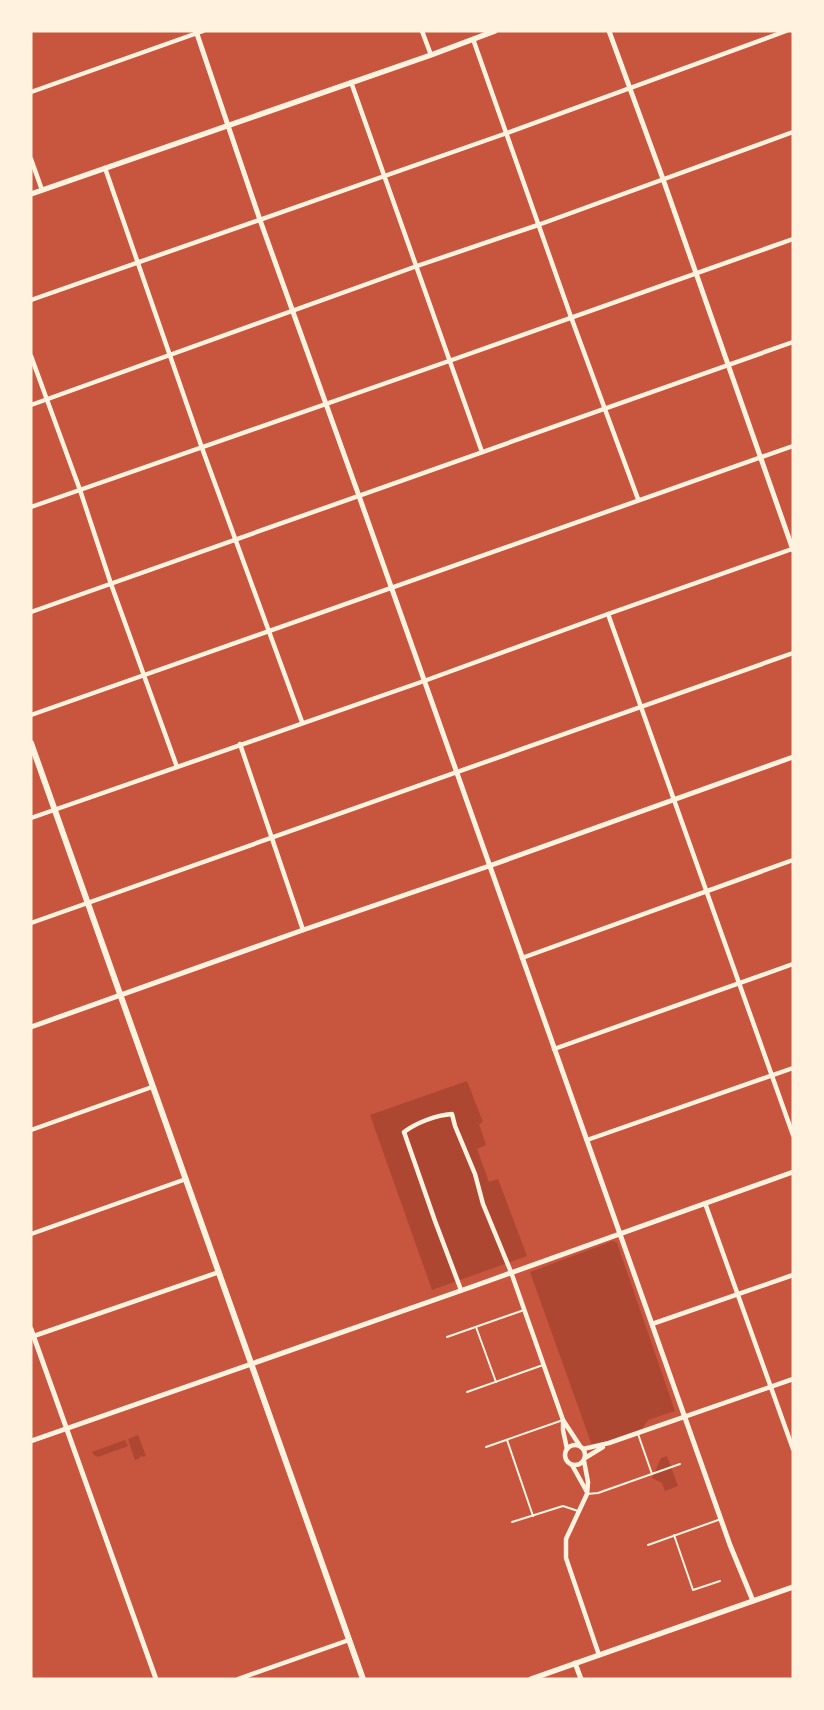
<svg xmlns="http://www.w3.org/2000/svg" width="824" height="1710" viewBox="0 0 824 1710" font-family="Poppins,sans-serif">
<rect width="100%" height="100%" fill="#c8553d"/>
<!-- green -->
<g fill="#ae4732">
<polygon points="467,1081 483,1122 479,1124 486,1145 477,1149 489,1182 498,1179 527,1256 432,1290 370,1115"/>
<polygon points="613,1241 617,1243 675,1411 648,1420 639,1434 594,1451 530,1272"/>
<polygon points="138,1435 146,1456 142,1457 140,1455 140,1458 135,1460 128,1439"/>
<polygon points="125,1440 128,1446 98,1457 94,1455 92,1452"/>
<polygon points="667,1456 678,1486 665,1491 662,1483 652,1478 661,1458"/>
</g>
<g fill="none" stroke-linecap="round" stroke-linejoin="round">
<!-- service -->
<g stroke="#fff3e0" stroke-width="2">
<polyline points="476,1327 496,1382"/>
<polyline points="447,1337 524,1310"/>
<polyline points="467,1392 543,1365"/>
<polyline points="638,1434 652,1474"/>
<polyline points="507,1440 533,1516"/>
<polyline points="486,1447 563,1420"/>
<polyline points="587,1494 598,1493 680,1464"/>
<polyline points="512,1522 563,1506 578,1511"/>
<polyline points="674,1535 693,1590 720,1581"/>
<polyline points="648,1545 721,1519"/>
</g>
<!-- minor -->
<g stroke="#fff3e0" stroke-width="4.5">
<polyline points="422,31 431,55"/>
<polyline points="473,39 571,317 638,499"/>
<polyline points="351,82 482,452"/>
<polyline points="31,92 203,31"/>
<polyline points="31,159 42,190"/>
<polyline points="105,168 202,448 302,722"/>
<polyline points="31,300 507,133 786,31"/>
<polyline points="31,356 80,490 111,584 177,767"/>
<polyline points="31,405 417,266 538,225 793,132"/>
<polyline points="31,507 449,361 793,239"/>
<polyline points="31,612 793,342"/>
<polyline points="608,614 793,1135"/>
<polyline points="31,715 793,446"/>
<polyline points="240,744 303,930"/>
<polyline points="31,818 424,681 608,614 792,549"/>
<polyline points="31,923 793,653"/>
<polyline points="522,958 793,860"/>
<polyline points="554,1049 793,964"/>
<polyline points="31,1130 152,1087"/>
<polyline points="587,1140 793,1068"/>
<polyline points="705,1203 793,1449"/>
<polyline points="31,1234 186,1179"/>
<path d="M 461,1290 L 435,1221 L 404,1132 C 416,1123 436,1115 452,1114 L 455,1126 L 475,1174 L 483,1204 L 511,1272 L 563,1420 L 580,1446"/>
<polyline points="652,1324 793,1275"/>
<polyline points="31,1337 219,1272"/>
<polyline points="563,1420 563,1430 567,1449"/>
<circle cx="575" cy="1455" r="10"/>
<polyline points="583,1449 609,1443 793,1379"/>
<polyline points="585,1458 603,1447"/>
<polyline points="584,1461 588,1482 587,1494 566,1539 566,1558 599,1655"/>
<polyline points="572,1465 587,1492"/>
<polyline points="238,1679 349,1640"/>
</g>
<!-- tertiary -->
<g stroke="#fff3e0" stroke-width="5">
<polyline points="196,31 260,220 359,496 730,1545 753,1601"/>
<polyline points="609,31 663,179 793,550"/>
<polyline points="31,1027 303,930 489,866 793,757"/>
<polyline points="31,1329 156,1679"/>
<polyline points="31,1441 477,1285 793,1172"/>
<polyline points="575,1663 581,1679"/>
</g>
<!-- secondary -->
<g stroke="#fff3e0" stroke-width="5.5">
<polyline points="31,194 431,55 495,31"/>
<polyline points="531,1679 793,1587"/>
</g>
<!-- primary -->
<polyline stroke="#fff3e0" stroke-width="6" points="31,743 363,1679"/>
</g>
<!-- border -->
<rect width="824" height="1710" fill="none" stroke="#fff3e0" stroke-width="65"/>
</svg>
